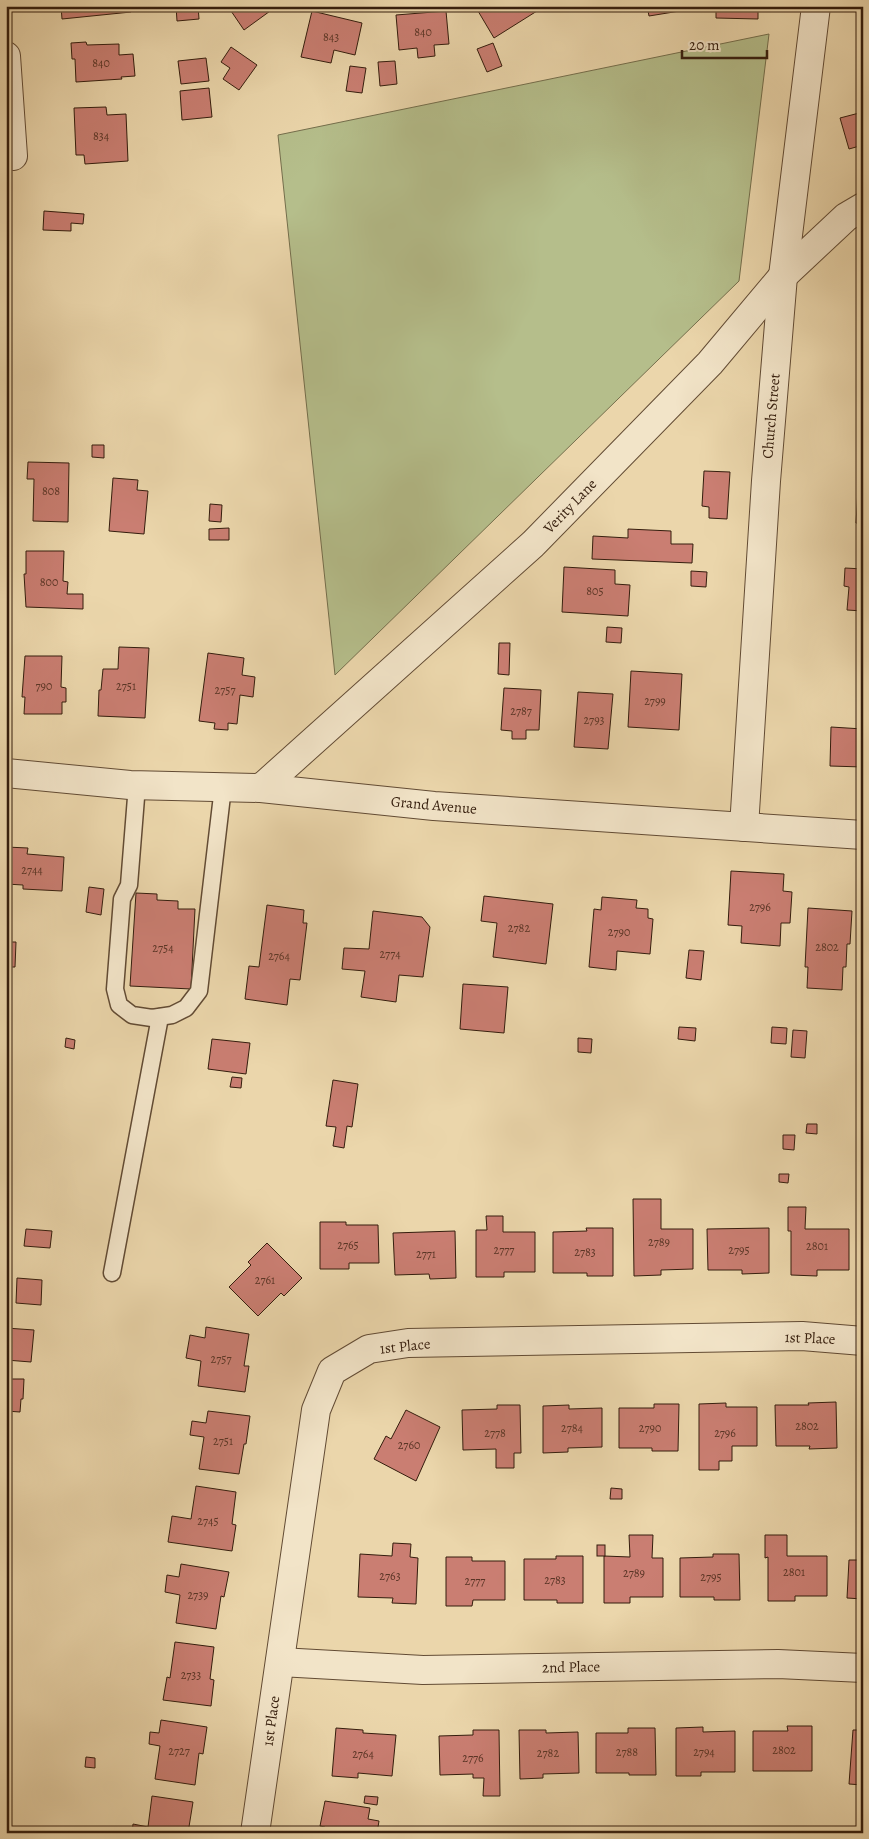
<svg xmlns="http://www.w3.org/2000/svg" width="869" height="1839" viewBox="0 0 869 1839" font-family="Alegreya,serif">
<rect width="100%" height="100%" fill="#ebd6ab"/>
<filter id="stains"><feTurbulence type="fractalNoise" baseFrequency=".004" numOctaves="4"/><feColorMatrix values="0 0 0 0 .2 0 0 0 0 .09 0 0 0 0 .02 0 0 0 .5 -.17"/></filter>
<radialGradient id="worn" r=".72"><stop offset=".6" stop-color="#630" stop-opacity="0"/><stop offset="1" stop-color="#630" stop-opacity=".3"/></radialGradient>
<!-- green -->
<polygon fill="#b5be8b" stroke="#746e4c" points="769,34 739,281 335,675 278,135"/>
<!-- building -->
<g fill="#ca7e72" stroke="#341d0d">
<polygon points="61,6 130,6 131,12 62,19"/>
<polygon points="176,6 198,6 199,19 177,21"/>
<polygon points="231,6 277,6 244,30 229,8"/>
<polygon points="486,6 535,6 537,11 494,38 478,11"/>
<polygon points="647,6 686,6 686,10 649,16"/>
<polygon points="716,6 758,6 758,19 716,18"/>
<polygon points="312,11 362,23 355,55 334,50 331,63 301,57"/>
<polygon points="446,11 449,44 434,45 435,56 418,58 417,48 399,50 396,15"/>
<polygon points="86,42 87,45 119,44 119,55 133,54 135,76 121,77 122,79 76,82 75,59 72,59 71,43"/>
<polygon points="493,43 502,66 487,72 477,49"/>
<polygon points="231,47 257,65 239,90 223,79 230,68 221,62"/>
<polygon points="206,58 209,81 181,84 178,61"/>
<polygon points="395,61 397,84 380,86 378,62"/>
<polygon points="350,66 366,68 362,93 346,91"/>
<polygon points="209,88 212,117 182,120 180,91"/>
<polygon points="106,107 107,115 126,114 128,161 85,164 84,155 76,155 74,108"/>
<polygon points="863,112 863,145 849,149 840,118"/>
<polygon points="44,211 84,214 83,224 71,223 71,231 43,230"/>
<polygon points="92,445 104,445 104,458 92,457"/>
<polygon points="28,462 69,463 68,522 33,521 34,479 27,479"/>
<polygon points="704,471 730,472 727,519 709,518 709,507 702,506"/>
<polygon points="859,472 863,472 863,524 856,523"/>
<polygon points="113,478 138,480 137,490 148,491 144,534 109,531"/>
<polygon points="210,504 222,505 221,522 209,521"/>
<polygon points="229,528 229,540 209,540 209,529"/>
<polygon points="628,529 671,531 671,544 693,544 692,563 592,559 593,536 628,538"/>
<polygon points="26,551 64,551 63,581 68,582 67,594 83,594 83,609 26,607 24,574 26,574"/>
<polygon points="564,567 615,570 615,584 630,585 628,616 562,612"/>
<polygon points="845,568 863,569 863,611 847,610 849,587 844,586"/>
<polygon points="691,571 707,572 706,587 691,586"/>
<polygon points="607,627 622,628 621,643 606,642"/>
<polygon points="499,643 510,643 509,675 498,674"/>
<polygon points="119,647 149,648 145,718 98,716 99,690 101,690 103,669 118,669"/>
<polygon points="208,653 244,658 242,675 255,677 253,697 240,695 237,724 228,723 228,730 214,729 215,723 199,721"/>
<polygon points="25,656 62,656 61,687 66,688 66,702 62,702 62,714 24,714 25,697 22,697"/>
<polygon points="631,671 682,674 679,730 628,727"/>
<polygon points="504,688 541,690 539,730 526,730 526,739 512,739 512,731 501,730"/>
<polygon points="578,692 613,694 608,749 574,747"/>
<polygon points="831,727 863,729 863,767 830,766"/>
<polygon points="6,847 28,848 27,854 64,857 62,891 23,889 23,885 6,884"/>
<polygon points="731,871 784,874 783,891 792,892 790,923 781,923 780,946 741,943 742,926 728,925"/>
<polygon points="89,887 104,889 101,915 86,912"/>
<polygon points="136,893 157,894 157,900 178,901 178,909 195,909 191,989 130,986"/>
<polygon points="484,896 553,904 546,964 493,957 497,923 481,921"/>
<polygon points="602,897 637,900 636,908 648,909 648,918 653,919 650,954 617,951 616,970 589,967 594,909 601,910"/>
<polygon points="267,905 304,910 303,923 307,923 300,980 290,979 287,1005 245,999 249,966 259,967"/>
<polygon points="808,908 852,911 850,944 847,944 846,967 843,967 842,990 807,988 808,967 805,967"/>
<polygon points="373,911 422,917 430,927 423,977 399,975 396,1002 361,997 365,971 342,969 344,948 369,949"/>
<polygon points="6,942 16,942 15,967 6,967"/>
<polygon points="689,950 704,951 701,980 686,978"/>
<polygon points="463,984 508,987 504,1033 460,1029"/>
<polygon points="679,1027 696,1028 695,1041 678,1039"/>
<polygon points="772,1027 787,1028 786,1044 771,1043"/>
<polygon points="793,1030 807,1031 805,1058 791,1057"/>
<polygon points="66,1038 75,1040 74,1049 65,1047"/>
<polygon points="578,1038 592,1039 591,1053 578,1052"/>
<polygon points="212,1039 250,1043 246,1074 208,1069"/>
<polygon points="232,1077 242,1078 241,1088 230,1087"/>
<polygon points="333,1080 358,1084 352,1127 347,1126 344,1148 333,1146 336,1127 326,1126"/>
<polygon points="807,1124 817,1124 817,1134 806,1133"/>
<polygon points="783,1135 795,1135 794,1150 783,1149"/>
<polygon points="779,1174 789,1174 788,1183 779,1182"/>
<polygon points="633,1199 661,1199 661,1229 693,1229 693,1269 661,1270 661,1275 634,1276"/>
<polygon points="788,1207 806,1207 805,1229 849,1229 849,1270 817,1270 817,1276 791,1275 791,1231 788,1231"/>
<polygon points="486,1216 503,1216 503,1232 535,1232 535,1272 504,1272 504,1277 476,1277 476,1230 487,1230"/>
<polygon points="320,1222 346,1222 346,1225 378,1225 379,1263 349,1263 349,1269 320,1269"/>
<polygon points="586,1228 613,1228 613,1276 587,1276 587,1273 553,1273 553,1232 587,1231"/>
<polygon points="769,1228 769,1273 742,1274 742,1270 708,1270 707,1229"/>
<polygon points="26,1229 52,1231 50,1248 24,1246"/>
<polygon points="455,1231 456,1278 430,1279 429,1274 395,1275 393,1233"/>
<polygon points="267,1243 302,1278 284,1296 281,1293 258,1316 229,1287 251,1265 248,1262"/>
<polygon points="17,1278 42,1280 41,1305 16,1303"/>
<polygon points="206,1327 249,1334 244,1366 249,1366 245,1392 198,1386 201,1361 186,1358 190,1335 205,1338"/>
<polygon points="6,1328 34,1330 31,1362 6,1360"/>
<polygon points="6,1379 24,1379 23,1399 21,1399 20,1412 6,1411"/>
<polygon points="836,1402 837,1448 809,1449 810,1446 776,1446 775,1405 809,1405 808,1403"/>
<polygon points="726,1403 726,1407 757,1407 757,1446 732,1446 732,1461 719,1461 719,1470 699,1470 699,1404"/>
<polygon points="654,1404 679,1404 678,1451 652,1451 652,1448 619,1448 619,1408 654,1408"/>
<polygon points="497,1405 520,1405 521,1453 514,1453 514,1468 496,1468 496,1449 463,1450 462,1410 497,1409"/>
<polygon points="569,1405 569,1409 602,1408 602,1447 568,1448 568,1452 543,1453 543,1406"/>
<polygon points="406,1410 440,1427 416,1481 374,1459 386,1436 391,1439"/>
<polygon points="208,1411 250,1416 246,1444 244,1444 239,1474 199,1469 204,1437 190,1435 192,1421 206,1423"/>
<polygon points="196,1486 236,1492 232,1524 236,1525 232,1551 168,1542 172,1516 191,1519"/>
<polygon points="611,1488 622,1489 622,1499 610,1499"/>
<polygon points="629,1535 653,1535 652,1558 663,1558 663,1597 630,1597 630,1603 604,1603 604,1556 630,1557"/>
<polygon points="765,1535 787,1535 787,1556 827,1556 827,1596 795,1596 795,1601 768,1601 768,1557 765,1558"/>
<polygon points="393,1543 411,1544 410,1557 418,1558 416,1604 392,1603 393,1598 358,1597 360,1554 392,1556"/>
<rect x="597" y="1545" width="8" height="11"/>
<polygon points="713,1554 739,1554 740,1600 714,1600 714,1597 680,1597 680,1558 713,1557"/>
<polygon points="556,1556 583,1556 583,1603 557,1603 557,1600 524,1600 524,1559 556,1559"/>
<polygon points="446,1557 472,1557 472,1561 505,1561 505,1600 473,1600 472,1606 446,1606"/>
<polygon points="849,1560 863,1560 863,1599 847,1598"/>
<polygon points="181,1564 229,1572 224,1597 221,1596 216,1629 176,1623 180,1595 165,1592 167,1575 179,1577"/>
<polygon points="175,1642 214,1647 210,1679 214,1680 211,1706 163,1700 167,1677 170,1678"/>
<polygon points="161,1720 207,1727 203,1754 199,1753 195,1785 155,1779 160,1746 149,1744 150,1732 159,1733"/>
<polygon points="787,1726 812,1726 812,1771 753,1771 753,1731 788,1731"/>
<polygon points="703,1727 703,1732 735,1731 735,1772 701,1772 701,1776 676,1776 676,1728"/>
<polygon points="336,1728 363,1730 363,1733 396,1735 392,1776 358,1773 358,1778 332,1776"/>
<polygon points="628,1728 655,1728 656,1775 629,1775 629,1773 596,1773 596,1733 628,1733"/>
<polygon points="473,1730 499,1730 500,1796 483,1796 484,1778 473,1778 473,1774 440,1775 439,1736 473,1735"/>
<polygon points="519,1730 546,1730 546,1733 578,1732 579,1773 543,1774 543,1778 520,1779"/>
<polygon points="853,1730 863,1730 863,1785 849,1784"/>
<polygon points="86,1757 95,1758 95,1768 85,1767"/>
<polygon points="152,1796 193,1802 188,1833 132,1833 133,1824 148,1827"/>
<polygon points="365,1796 378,1797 377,1805 364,1803"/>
<polygon points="325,1801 370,1808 368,1819 379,1821 377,1833 324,1833 325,1827 320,1826"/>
</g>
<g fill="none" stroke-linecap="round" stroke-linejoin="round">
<defs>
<g id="service">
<polyline points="137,785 129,885 122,899 115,989 119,1005 132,1015 152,1018 172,1015 186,1008 199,991 223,787"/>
<polyline points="112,1273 160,1017"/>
</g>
<g id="minor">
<polyline points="6,56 13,156"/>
<polyline points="261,788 533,544 710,363 783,276 846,217 863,207"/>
<polyline points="744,827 766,481 783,276 816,6"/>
<polyline points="280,1662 423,1670 778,1664 863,1668"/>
<polyline points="255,1833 316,1410 332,1371 369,1349 408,1343 802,1336 863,1341"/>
</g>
<polyline id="tertiary" points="6,773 130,785 261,788 434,806 863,835"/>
</defs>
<!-- service casing -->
<use href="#service" stroke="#624b34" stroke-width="19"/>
<!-- minor casing -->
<use href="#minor" stroke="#624b34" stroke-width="30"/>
<!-- tertiary casing -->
<use href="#tertiary" stroke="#624b34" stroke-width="30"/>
<!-- service -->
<use href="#service" stroke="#f2e4c8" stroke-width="16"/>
<!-- minor -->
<use href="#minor" stroke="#f2e4c8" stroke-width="28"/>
<!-- tertiary -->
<use href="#tertiary" stroke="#f2e4c8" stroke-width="28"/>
</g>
<g text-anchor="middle" stroke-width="4" stroke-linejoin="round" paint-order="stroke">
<!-- number labels -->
<g font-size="12" fill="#5a3526">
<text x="423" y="36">840</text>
<text x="331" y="41">843</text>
<text x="101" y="67">840</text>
<text x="101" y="140">834</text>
<text x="51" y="495">808</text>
<text x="49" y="586">800</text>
<text x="595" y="595">805</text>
<text x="44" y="690">790</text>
<text x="126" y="690">2751</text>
<text x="225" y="694">2757</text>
<text x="655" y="705">2799</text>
<text x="521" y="715">2787</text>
<text x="594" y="724">2793</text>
<text x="32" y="874">2744</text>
<text x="760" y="911">2796</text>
<text x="519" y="932">2782</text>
<text x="619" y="936">2790</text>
<text x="827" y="951">2802</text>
<text x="163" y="952">2754</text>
<text x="390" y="958">2774</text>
<text x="279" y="960">2764</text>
<text x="659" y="1246">2789</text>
<text x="348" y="1249">2765</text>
<text x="817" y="1250">2801</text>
<text x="504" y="1254">2777</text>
<text x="739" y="1254">2795</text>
<text x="585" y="1256">2783</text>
<text x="426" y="1258">2771</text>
<text x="265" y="1284">2761</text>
<text x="221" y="1363">2757</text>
<text x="807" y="1430">2802</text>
<text x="572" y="1432">2784</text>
<text x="650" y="1432">2790</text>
<text x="495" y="1437">2778</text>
<text x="725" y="1437">2796</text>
<text x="223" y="1445">2751</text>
<text x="409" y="1449">2760</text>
<text x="208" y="1525">2745</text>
<text x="794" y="1576">2801</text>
<text x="634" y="1577">2789</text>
<text x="390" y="1580">2763</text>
<text x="711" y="1581">2795</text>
<text x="555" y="1584">2783</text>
<text x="475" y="1585">2777</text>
<text x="198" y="1599">2739</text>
<text x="191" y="1679">2733</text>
<text x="784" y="1754">2802</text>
<text x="179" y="1755">2727</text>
<text x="627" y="1756">2788</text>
<text x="704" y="1756">2794</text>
<text x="548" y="1757">2782</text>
<text x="363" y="1758">2764</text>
<text x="473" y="1762">2776</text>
</g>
<!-- street labels -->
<g font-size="15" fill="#341d0d" stroke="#f2e4c8">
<text transform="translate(771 416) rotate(-85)" y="5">Church Street</text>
<text transform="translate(570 506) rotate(-46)" y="5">Verity Lane</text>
<text transform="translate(434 805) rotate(5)" y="5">Grand Avenue</text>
<text transform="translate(810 1338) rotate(2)" y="5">1st Place</text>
<text transform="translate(405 1346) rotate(-6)" y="5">1st Place</text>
<text transform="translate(571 1667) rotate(-1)" y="5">2nd Place</text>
<text transform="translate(271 1721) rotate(-82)" y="5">1st Place</text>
</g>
</g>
<!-- margin -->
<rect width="869" height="1839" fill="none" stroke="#ebd6ab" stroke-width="25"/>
<rect x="8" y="8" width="854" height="1824" fill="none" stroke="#341d0d" stroke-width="2.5"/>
<rect x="12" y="12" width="844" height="1814" fill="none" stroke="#341d0d"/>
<!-- scale -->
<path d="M682 50v8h85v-8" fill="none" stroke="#341d0d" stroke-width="2.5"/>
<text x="689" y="50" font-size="15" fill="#341d0d" stroke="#f2e4c8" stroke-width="4" paint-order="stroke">20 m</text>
<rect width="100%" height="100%" filter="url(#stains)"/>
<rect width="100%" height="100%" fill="url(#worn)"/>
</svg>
